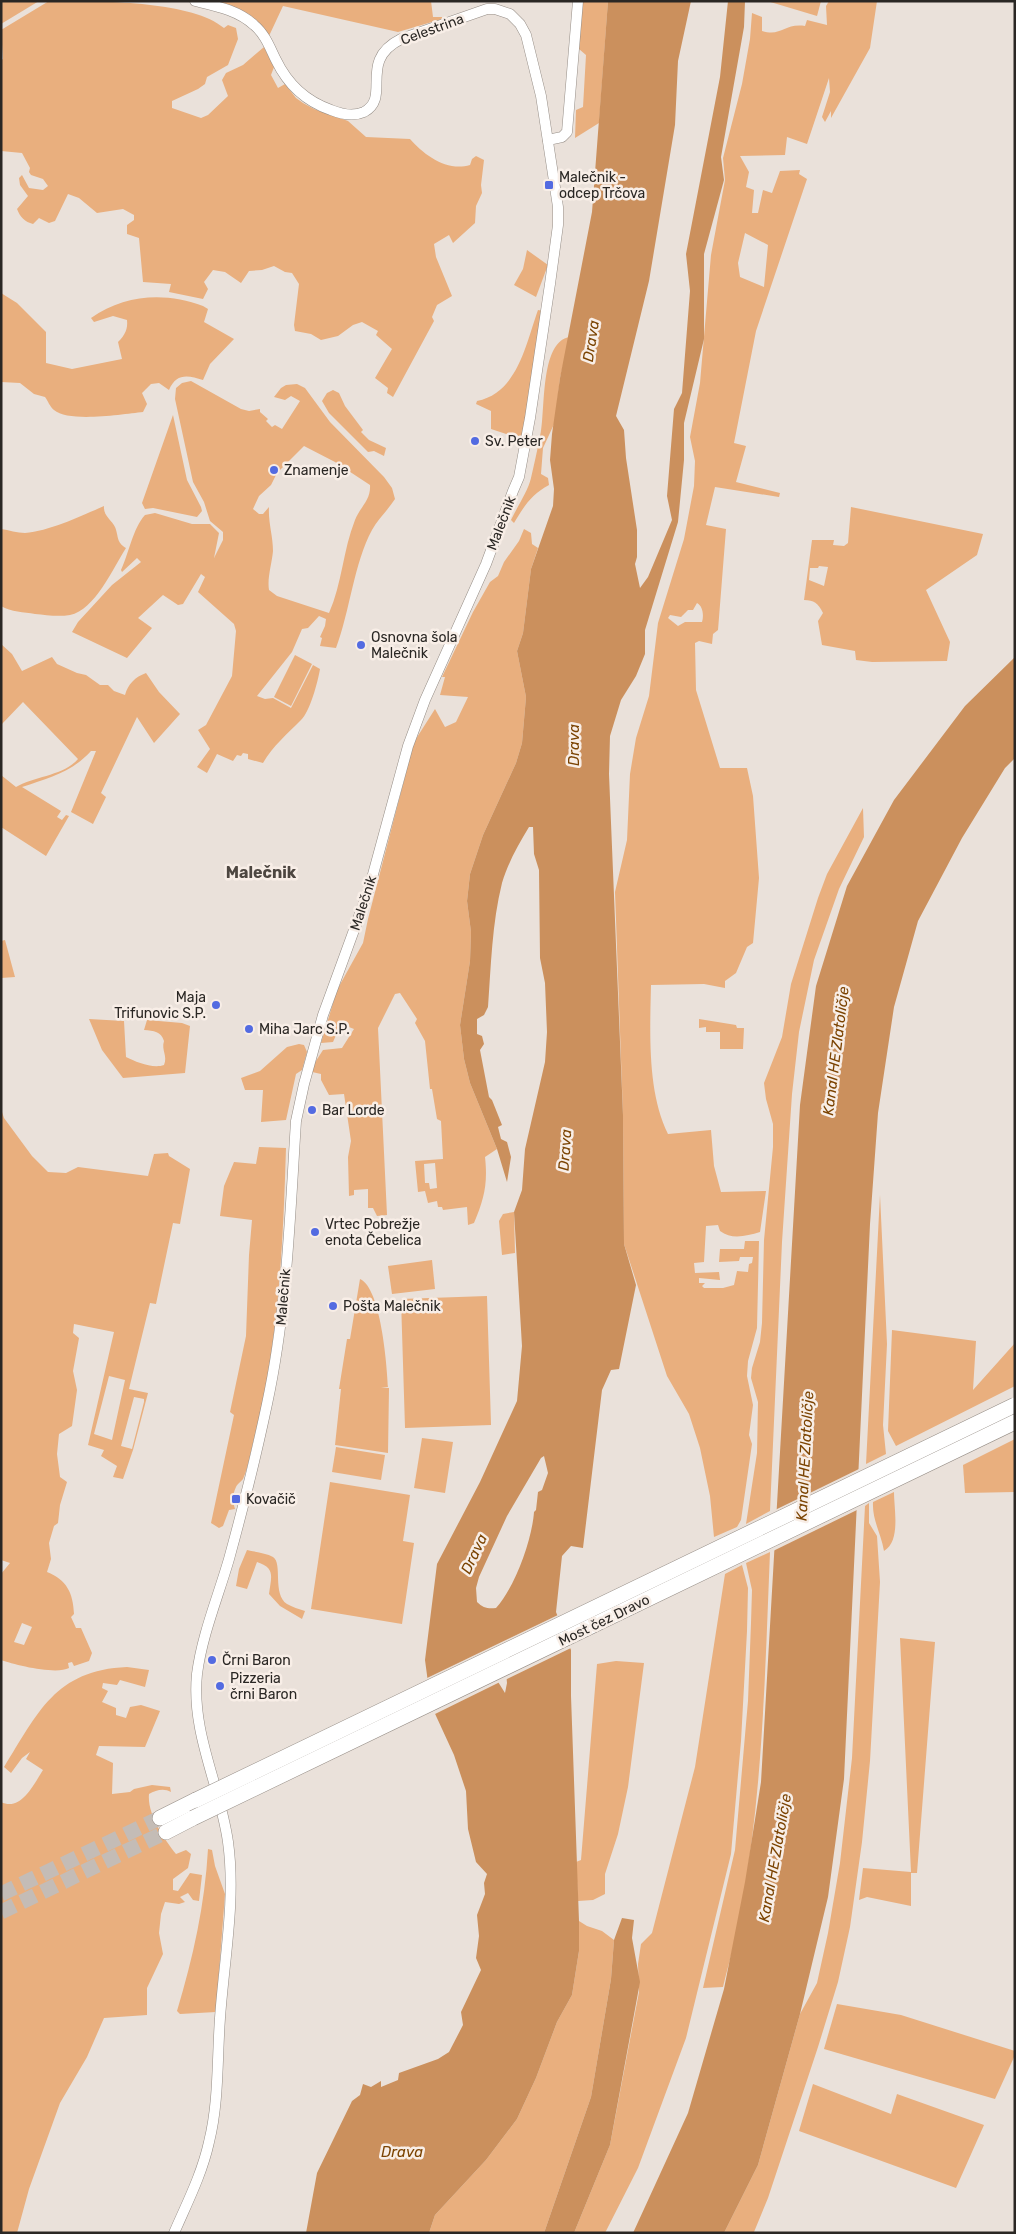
<svg xmlns="http://www.w3.org/2000/svg" width="1016" height="2234" viewBox="0 0 1016 2234" font-family="Rubik,sans-serif">
<rect width="100%" height="100%" fill="#eae1da"/>
<!-- green -->
<g fill="#e9af7e" fill-rule="evenodd">
<polygon points="1,1 39,1 1,24"/>
<path d="M 49,1 C 95,1 191,0 224,28 L 228,25 L 236,28 L 238,39 L 228,65 L 207,77 L 205,84 L 198,89 L 172,101 L 172,108 L 201,118 L 208,115 L 228,96 L 222,80 L 226,73 L 243,65 L 264,47 L 274,67 L 271,75 L 278,88 L 285,84 L 296,98 L 303,103 L 314,109 L 348,121 L 366,137 L 410,139 C 424,155 447,172 470,165 L 472,159 L 476,156 L 484,160 L 481,185 L 482,193 L 476,206 L 475,223 L 453,243 L 449,235 L 434,244 L 436,257 L 452,296 L 437,305 L 432,317 L 434,321 L 393,397 L 387,393 L 388,388 L 375,378 L 392,349 L 376,335 L 378,331 L 362,322 L 353,325 L 338,336 L 321,340 L 311,334 L 295,331 L 294,325 L 299,284 L 292,273 L 285,272 L 274,266 L 262,270 L 249,271 L 241,283 L 225,272 L 213,270 L 204,282 L 208,289 L 203,299 L 169,292 L 171,284 L 143,282 L 139,238 L 127,234 L 127,225 L 134,220 L 134,215 L 123,209 L 97,213 L 79,198 L 68,194 L 55,221 L 49,223 L 39,218 L 33,224 C 25,222 20,217 17,209 L 28,196 L 20,185 L 19,178 L 22,175 L 29,188 L 43,190 L 48,186 L 43,179 L 31,175 L 29,172 L 30,168 L 22,153 L 1,151 L 1,60 L 3,59 L 1,30 Z"/>
<polygon points="214,1 431,1 433,17 442,17 442,19 398,32 283,6 269,36 249,14"/>
<polygon points="581,1 608,1 599,123 575,138 576,110 583,107 586,55 579,49"/>
<polygon points="767,1 821,1 817,16"/>
<path d="M 829,1 L 877,1 L 870,48 L 831,118 L 831,111 L 825,122 L 822,117 L 830,92 L 829,78 L 807,144 L 787,137 L 785,155 L 740,156 L 749,172 L 746,187 L 754,190 L 752,213 L 758,213 L 763,190 L 772,193 L 780,171 L 800,170 L 799,174 L 807,179 L 756,331 L 734,443 L 746,446 L 736,482 L 780,493 L 779,497 L 715,487 L 706,525 L 726,529 L 718,630 L 713,634 L 712,644 L 699,641 L 695,643 L 696,690 L 720,768 L 747,768 L 753,796 L 759,878 L 753,943 L 747,947 L 736,973 L 725,981 L 725,988 L 704,984 L 651,985 C 650,1032 647,1092 668,1134 L 711,1130 L 714,1166 L 721,1192 L 766,1191 L 760,1232 C 746,1236 732,1240 720,1231 L 718,1225 L 706,1226 L 704,1262 L 694,1263 L 695,1273 L 719,1272 L 720,1280 L 699,1278 L 699,1283 L 705,1283 L 702,1286 L 704,1288 L 723,1288 L 734,1285 L 737,1271 L 748,1272 L 749,1264 L 752,1263 L 753,1257 L 740,1257 L 739,1261 L 719,1262 L 720,1249 L 744,1249 L 745,1241 L 759,1241 L 757,1328 L 748,1361 L 747,1376 L 753,1405 L 749,1435 L 752,1444 L 741,1520 L 737,1527 L 714,1537 L 710,1496 L 700,1448 L 689,1414 L 667,1376 L 624,1244 L 623,1115 L 615,892 L 627,840 L 630,774 L 636,738 L 649,696 L 658,623 L 684,539 L 694,486 L 695,461 L 690,437 L 700,383 L 711,255 L 725,180 L 723,158 L 742,84 L 750,39 L 752,13 L 762,17 L 762,31 C 782,37 784,23 805,26 L 807,20 L 827,25 L 826,6 ZM 745,233 L 768,245 L 764,287 L 740,277 L 738,263 ZM 697,603 C 703,606 704,616 702,622 L 685,622 L 678,626 L 668,618 L 670,615 L 681,617 L 688,610 L 693,610 Z"/>
<polygon points="527,250 548,265 536,297 514,285 523,269"/>
<path d="M 1,293 L 17,303 L 46,332 L 46,363 L 72,369 L 122,359 L 118,342 C 125,335 128,329 127,320 L 113,316 L 94,322 L 91,318 C 125,294 166,292 203,306 L 208,309 L 204,322 L 234,339 L 210,364 L 203,380 C 188,375 176,373 169,390 L 159,383 L 151,384 L 142,393 L 147,404 L 143,412 C 123,414 69,423 54,410 C 50,407 48,401 45,397 L 34,394 L 20,383 L 1,382 Z"/>
<path d="M 538,310 L 543,311 L 522,439 L 491,429 L 491,411 L 476,404 L 477,401 C 518,393 526,343 538,310 Z"/>
<path d="M 570,337 L 560,378 L 555,422 L 543,448 L 541,474 L 548,478 L 549,485 C 532,494 524,506 514,523 L 511,520 C 517,507 528,491 531,478 C 534,465 537,451 540,437 C 546,413 539,341 570,337 Z"/>
<path d="M 191,381 L 241,409 L 249,411 L 260,409 L 260,412 L 268,419 L 266,421 L 272,427 L 275,425 L 282,429 L 300,401 L 291,396 L 285,400 L 274,397 L 281,388 L 286,385 L 297,384 L 305,388 L 330,422 L 384,477 L 392,488 L 395,499 C 388,510 378,519 372,530 C 354,563 350,611 336,648 L 320,646 L 322,638 L 320,637 L 325,626 L 326,619 L 319,616 L 308,628 L 302,629 L 292,652 L 257,696 L 265,699 L 273,698 L 291,708 L 313,665 L 320,669 C 318,681 310,712 301,720 C 287,734 273,746 263,763 L 248,759 L 248,754 L 243,753 L 241,756 L 237,755 L 233,761 L 217,754 L 207,773 L 197,767 L 210,749 L 198,730 L 206,725 L 232,676 L 236,631 L 234,624 L 198,592 L 205,577 L 201,574 L 183,604 L 178,605 L 163,595 L 138,618 L 152,628 L 127,658 L 72,632 L 78,622 L 112,585 L 141,562 L 137,558 L 122,572 L 121,570 C 129,553 133,528 145,515 L 155,513 L 192,524 L 210,524 L 219,533 L 214,558 L 223,540 L 223,532 L 210,521 L 204,502 L 193,482 L 175,399 L 176,388 L 182,383 ZM 304,446 L 335,462 L 370,485 C 371,500 360,507 355,520 C 343,550 342,584 329,613 L 277,596 L 269,590 C 267,578 272,563 273,551 C 273,536 268,522 269,507 L 263,514 L 259,514 L 253,509 L 259,496 L 271,485 L 277,473 Z"/>
<polygon points="333,390 339,393 345,406 363,430 361,432 369,440 386,448 384,456 374,451 368,452 329,413 322,401 327,393"/>
<polygon points="173,415 187,480 201,507 202,511 197,517 153,508 145,509 142,503"/>
<path d="M 104,506 C 103,516 112,520 115,527 C 119,537 116,542 126,548 C 113,568 95,610 70,615 C 58,617 46,615 35,614 C 24,612 11,612 1,606 L 1,529 C 9,530 17,533 25,533 C 50,531 81,516 104,506 Z"/>
<path d="M 851,507 L 983,534 L 977,555 L 926,590 L 950,642 L 947,661 L 872,662 L 856,660 L 855,651 L 822,645 L 818,621 L 823,613 C 818,603 814,600 804,600 L 812,540 L 834,540 L 833,545 L 844,546 L 848,543 ZM 819,566 L 828,567 L 824,586 L 809,580 L 810,568 L 818,568 Z"/>
<path d="M 524,529 L 531,533 L 532,544 L 538,548 L 531,569 L 523,633 L 517,651 L 526,697 L 522,743 L 516,763 L 483,835 L 470,874 L 467,901 L 471,932 L 470,961 L 460,1025 L 464,1059 L 470,1083 L 497,1149 L 485,1157 C 488,1184 484,1199 474,1223 L 468,1225 L 467,1207 L 443,1210 L 442,1207 L 438,1207 L 437,1201 L 428,1203 L 425,1191 L 418,1192 L 415,1161 L 443,1159 L 441,1121 L 437,1119 L 432,1089 L 430,1089 L 425,1041 L 415,1023 L 417,1019 L 400,993 L 395,994 L 378,1028 L 387,1215 L 377,1216 L 373,1208 L 368,1208 L 368,1189 L 354,1190 L 354,1195 L 349,1196 L 348,1157 L 351,1141 L 344,1094 L 329,1095 L 321,1080 L 321,1074 L 312,1072 L 314,1064 L 323,1050 L 342,1048 L 354,1029 L 341,1024 L 333,1042 L 321,1043 L 337,990 L 363,943 L 368,919 L 414,742 L 435,709 L 445,727 L 456,722 L 468,697 L 440,695 L 445,677 L 442,677 L 473,612 L 490,582 L 498,576 L 504,562 L 519,541 ZM 435,1163 L 437,1188 L 430,1189 L 429,1183 L 425,1183 L 424,1164 Z"/>
<path d="M 1,644 L 12,654 L 22,671 L 52,657 L 57,664 L 77,673 L 86,675 L 100,685 L 108,685 L 114,691 L 125,695 C 128,684 135,677 146,673 L 159,692 L 180,714 L 154,743 L 137,717 L 101,793 L 106,797 L 93,824 L 71,812 L 96,751 L 91,751 C 72,772 49,778 22,787 L 61,811 L 57,817 L 62,820 L 66,815 L 69,816 L 46,856 L 1,827 L 1,775 L 16,787 C 35,776 63,776 78,759 L 23,702 L 1,725 Z"/>
<polygon points="295,655 312,664 291,706 274,697"/>
<polygon points="863,808 864,837 839,889 814,960 799,1032 792,1094 782,1242 770,1511 746,1524 757,1453 758,1402 751,1378 752,1368 760,1342 762,1323 764,1240 773,1147 773,1124 766,1099 764,1083 782,1037 791,984 818,898 827,874"/>
<polygon points="5,940 15,977 1,978 1,941"/>
<path d="M 89,1019 L 124,1021 L 126,1057 C 136,1062 153,1069 164,1065 C 168,1056 161,1050 164,1041 C 161,1031 154,1031 144,1030 L 147,1020 L 182,1023 L 190,1026 L 185,1073 L 123,1078 L 102,1050 Z"/>
<polygon points="699,1019 736,1025 737,1028 744,1028 743,1049 720,1049 720,1032 706,1032 706,1027 699,1028"/>
<polygon points="299,1044 304,1045 307,1052 302,1070 296,1074 286,1120 261,1122 263,1090 245,1090 241,1078 260,1071 287,1047"/>
<path d="M 1,1109 L 4,1118 L 32,1156 L 48,1172 L 66,1173 L 78,1167 L 148,1176 L 154,1154 L 168,1153 L 169,1156 L 190,1169 L 180,1224 L 173,1223 L 156,1304 L 150,1303 L 129,1389 L 148,1393 L 133,1450 L 123,1479 L 113,1477 L 117,1466 L 101,1456 L 104,1450 L 88,1445 L 114,1332 L 74,1324 L 73,1333 L 79,1338 L 73,1371 L 77,1390 L 72,1426 L 59,1434 L 57,1454 L 60,1477 L 67,1482 L 60,1505 L 58,1523 L 54,1526 L 49,1543 L 51,1559 L 47,1572 C 67,1580 73,1593 74,1614 L 71,1617 L 76,1628 L 81,1628 L 92,1653 L 89,1661 L 74,1666 L 72,1662 L 68,1663 L 69,1668 C 56,1675 15,1665 1,1660 L 1,1574 L 10,1563 L 1,1560 ZM 109,1376 L 125,1380 L 112,1440 L 94,1434 ZM 134,1397 L 144,1399 L 144,1402 L 132,1449 L 121,1446 ZM 22,1623 L 32,1627 L 24,1645 L 14,1642 Z"/>
<path d="M 259,1147 L 286,1148 C 283,1245 279,1341 255,1435 C 251,1449 249,1466 243,1479 C 241,1482 237,1484 236,1487 C 232,1495 233,1502 235,1509 L 229,1510 L 223,1526 L 219,1528 L 211,1523 L 234,1415 L 230,1412 L 246,1336 L 249,1255 L 252,1220 L 220,1216 L 224,1186 L 234,1162 L 256,1164 Z"/>
<polygon points="880,1195 887,1344 883,1425 886,1454 866,1464"/>
<polygon points="514,1212 515,1253 502,1255 499,1221 503,1214"/>
<polygon points="432,1260 435,1289 392,1294 388,1266"/>
<path d="M 360,1279 C 381,1288 387,1365 388,1387 L 381,1388 L 389,1388 L 388,1453 L 335,1445 L 341,1389 L 339,1389 L 347,1339 L 350,1339 Z"/>
<polygon points="487,1296 491,1425 405,1428 401,1299"/>
<polygon points="892,1330 976,1341 973,1390 1015,1343 1015,1386 896,1446 888,1431"/>
<polygon points="422,1438 453,1442 445,1493 414,1488"/>
<polygon points="1015,1439 1015,1492 965,1493 963,1465"/>
<polygon points="336,1447 385,1455 381,1480 332,1472"/>
<polygon points="330,1482 410,1495 403,1541 414,1543 402,1624 311,1609"/>
<path d="M 894,1492 C 894,1509 901,1541 884,1551 C 881,1533 872,1520 873,1502 Z"/>
<polygon points="869,1503 869,1523 877,1536 880,1582 870,1761 862,1842 850,1927 838,1982 818,2047 768,2198 754,2232 724,2233 758,2165 800,2014 817,1983 828,1933 840,1863 852,1758 865,1506"/>
<path d="M 247,1550 C 255,1552 266,1553 273,1557 C 283,1563 272,1594 287,1604 C 292,1607 299,1609 305,1611 L 302,1619 L 280,1606 L 269,1594 C 271,1577 276,1568 257,1562 L 247,1589 L 236,1586 L 239,1569 Z"/>
<path d="M 770,1552 C 765,1672 763,1792 741,1910 C 737,1936 729,1962 723,1987 L 703,1988 L 735,1850 L 748,1701 L 751,1623 L 752,1590 L 746,1563 Z"/>
<polygon points="742,1565 748,1588 747,1631 741,1741 731,1854 686,2038 638,2168 605,2233 574,2233 610,2145 639,1992 638,1964 641,1944 652,1933 695,1767 725,1574"/>
<polygon points="900,1638 935,1642 917,1873 911,1873 911,1906 867,1897 859,1900 863,1868 911,1872"/>
<polygon points="616,1661 644,1663 628,1787 618,1834 605,1874 605,1894 593,1900 578,1901 576,1862 581,1860 597,1664"/>
<path d="M 127,1667 L 149,1670 L 145,1687 L 120,1680 L 117,1685 L 103,1683 L 102,1688 L 108,1691 L 102,1702 L 116,1708 L 116,1715 L 126,1718 L 130,1707 L 141,1705 L 160,1711 L 145,1747 L 99,1746 L 96,1755 L 113,1763 L 112,1794 L 130,1792 L 134,1789 L 152,1785 L 170,1787 L 171,1792 C 164,1788 156,1790 149,1794 C 147,1814 164,1839 176,1854 L 186,1850 L 191,1854 L 188,1868 L 173,1879 L 173,1890 L 178,1891 L 190,1873 L 202,1875 L 199,1901 L 193,1900 L 188,1893 L 180,1897 L 185,1902 L 179,1904 L 165,1902 L 161,1914 L 159,1933 L 163,1954 L 147,1988 L 147,2015 L 104,2018 L 87,2057 L 60,2103 L 29,2189 L 17,2233 L 1,2233 L 1,1802 C 21,1812 34,1784 43,1770 L 26,1759 L 30,1752 L 22,1758 L 11,1773 L 4,1767 C 38,1713 55,1670 127,1667 Z"/>
<path d="M 208,1849 L 212,1850 L 215,1866 L 225,1894 L 216,2012 L 180,2014 L 177,2011 C 193,1958 205,1904 208,1849 Z"/>
<polygon points="579,1921 587,1926 602,1931 614,1940 611,1979 591,2097 544,2233 429,2233 435,2215 486,2160 517,2119 536,2078 557,2022 572,1995 579,1951"/>
<polygon points="837,2004 901,2015 1015,2051 1015,2055 995,2099 824,2049"/>
<polygon points="813,2084 891,2114 897,2094 984,2125 956,2188 799,2131"/>
</g>
<!-- water -->
<g fill="#cb905d" fill-rule="evenodd">
<path d="M 608,1 L 691,1 L 678,61 L 675,125 L 649,281 L 616,416 L 624,430 L 626,458 L 637,530 L 637,557 L 635,564 L 640,588 L 648,577 L 672,520 L 667,496 L 674,409 L 682,393 L 690,291 L 686,254 L 720,77 L 728,1 L 745,1 L 744,27 L 721,157 L 724,180 L 704,254 L 704,339 L 684,423 L 684,460 L 678,522 L 645,630 L 645,654 L 636,676 L 621,700 L 610,736 L 609,774 L 623,1115 L 624,1244 L 636,1285 L 619,1369 L 611,1370 L 602,1390 L 583,1548 L 571,1546 L 562,1556 L 556,1612 L 571,1650 L 571,1696 L 579,1921 L 579,1951 L 572,1995 L 557,2022 L 536,2078 L 517,2119 L 486,2160 L 435,2215 L 429,2233 L 306,2233 L 317,2173 L 352,2101 L 360,2095 L 363,2084 L 371,2087 L 381,2081 L 381,2087 L 398,2080 L 399,2073 L 438,2059 L 449,2052 L 463,2025 L 461,2012 L 481,1970 L 476,1958 L 479,1936 L 477,1915 L 485,1894 L 484,1883 L 487,1874 L 476,1862 L 468,1829 L 466,1791 L 454,1755 L 431,1705 L 425,1660 L 437,1564 L 480,1482 L 517,1401 L 522,1346 L 514,1212 L 522,1190 L 525,1149 L 545,1062 L 547,1032 L 545,983 L 540,958 L 539,870 L 534,854 L 533,827 L 529,827 C 518,845 508,863 502,883 C 492,923 491,966 488,1007 L 484,1015 L 477,1019 L 477,1034 L 482,1036 L 484,1044 L 480,1050 L 489,1097 L 492,1100 L 502,1125 L 498,1127 L 501,1139 L 507,1142 L 511,1157 L 507,1182 L 497,1149 L 470,1083 L 464,1059 L 460,1025 L 470,961 L 471,932 L 467,901 L 470,874 L 483,835 L 516,763 L 522,743 L 526,697 L 517,651 L 523,633 L 531,569 L 553,506 L 554,489 L 550,460 L 552,434 L 560,378 L 592,212 ZM 544,1456 L 548,1473 L 542,1490 L 538,1492 L 536,1510 L 534,1512 C 532,1540 515,1587 496,1608 C 488,1609 483,1608 477,1602 L 476,1588 L 479,1577 L 507,1516 L 541,1458 ZM 504,1652 L 507,1683 L 505,1693 L 495,1677 L 492,1656 Z"/>
<polygon points="1015,657 1015,758 1005,768 962,838 918,921 894,1007 878,1113 870,1224 844,1779 828,1897 800,2014 758,2165 724,2233 633,2233 688,2113 724,1989 745,1882 761,1782 800,1105 816,986 847,886 894,800 965,706"/>
<polygon points="622,1918 634,1920 632,1938 640,1982 610,2145 574,2233 544,2233 591,2097 611,1979 614,1940"/>
</g>
<!-- pier -->
<g fill="#eae1da">
<polygon points="861,1468 859,1509 771,1552 773,1511"/>
<polygon points="560,1614 573,1647 505,1680 502,1654 495,1657 497,1676 500,1682 433,1715 429,1706 425,1679"/>
</g>
<g fill="none" stroke-linecap="round" stroke-linejoin="round">
<!-- highway-tunnel -->
<g stroke="#c4bcb6" stroke-width="15" stroke-dasharray="15 8" stroke-linecap="butt">
<polyline points="1,1894 160,1818"/>
<polyline points="1,1912 166,1832"/>
</g>
<defs>
<g id="minor">
<polyline points="548,140 562,137 567,132 578,1"/>
<path d="M 174,2233 C 187,2203 202,2174 209,2142 C 219,2102 217,2059 220,2018 C 224,1960 236,1900 228,1842 C 220,1785 191,1733 197,1674 C 202,1635 218,1597 229,1559 C 243,1508 256,1456 267,1404 C 287,1312 290,1215 296,1121 L 304,1084 L 323,1015 L 369,889 L 408,746 L 425,700 L 486,564 L 513,491 L 519,477 L 530,418 L 550,284 L 558,225 L 558,207 L 541,96 L 526,35 L 520,24 L 510,14 L 495,9 L 487,9 L 401,39 C 357,61 392,97 364,112 C 353,117 341,114 331,110 C 305,101 288,85 276,60 C 270,48 265,34 254,25 C 238,10 216,6 195,1"/>
</g>
<g id="highway">
<polyline points="160,1818 196,1800"/>
<polyline points="166,1832 193,1818"/>
</g>
</defs>
<!-- minor casing -->
<use href="#minor" stroke="#958d86" stroke-width="11"/>
<!-- highway casing -->
<use href="#highway" stroke="#958d86" stroke-width="16"/>
<!-- minor -->
<use href="#minor" stroke="#fff" stroke-width="10"/>
<!-- highway -->
<use href="#highway" stroke="#fff" stroke-width="15"/>
<defs>
<g id="highway-bridge">
<polyline points="196,1800 1015,1405"/>
<polyline points="193,1818 1015,1422"/>
</g>
</defs>
<!-- highway-bridge casing -->
<use href="#highway-bridge" stroke="#958d86" stroke-width="16" stroke-linecap="butt"/>
<!-- highway-bridge -->
<use href="#highway-bridge" stroke="#fff" stroke-width="15"/>
</g>
<!-- markers -->
<g fill="#536be1" stroke="#f8eee7" stroke-width="2">
<rect x="544" y="180" width="10" height="10" rx="2.5"/>
<circle cx="475" cy="441" r="5"/>
<circle cx="274" cy="470" r="5"/>
<circle cx="361" cy="645" r="5"/>
<circle cx="216" cy="1005" r="5"/>
<circle cx="249" cy="1029" r="5"/>
<circle cx="312" cy="1110" r="5"/>
<circle cx="315" cy="1232" r="5"/>
<circle cx="333" cy="1306" r="5"/>
<rect x="231" y="1494" width="10" height="10" rx="2.5"/>
<circle cx="212" cy="1660" r="5"/>
<circle cx="220" cy="1686" r="5"/>
</g>
<g text-anchor="middle" stroke-width="5" stroke-linejoin="round" paint-order="stroke">
<!-- street labels -->
<g font-size="14" fill="#2a2724" stroke="#f8eee7">
<text transform="translate(432 29) rotate(-20)" y="5">Celestrina</text>
<text transform="translate(501 523) rotate(-69)" y="5">Malečnik</text>
<text transform="translate(363 903) rotate(-72)" y="5">Malečnik</text>
<text transform="translate(283 1297) rotate(-85)" y="5">Malečnik</text>
<text transform="translate(604 1620) rotate(-26)" y="5">Most čez Dravo</text>
</g>
<!-- poi labels -->
<g font-size="14" fill="#2a2724" stroke="#f8eee7" text-anchor="start">
<text x="559" y="182">Malečnik -<tspan x="559" dy="16">odcep Trčova</tspan></text>
<text x="485" y="446">Sv. Peter</text>
<text x="284" y="475">Znamenje</text>
<text x="371" y="642">Osnovna šola<tspan x="371" dy="16">Malečnik</tspan></text>
<text x="206" y="1002" text-anchor="end">Maja<tspan x="206" dy="16">Trifunovic S.P.</tspan></text>
<text x="259" y="1034">Miha Jarc S.P.</text>
<text x="322" y="1115">Bar Lorde</text>
<text x="325" y="1229">Vrtec Pobrežje<tspan x="325" dy="16">enota Čebelica</tspan></text>
<text x="343" y="1311">Pošta Malečnik</text>
<text x="246" y="1504">Kovačič</text>
<text x="222" y="1665">Črni Baron</text>
<text x="230" y="1683">Pizzeria<tspan x="230" dy="16">črni Baron</tspan></text>
</g>
<!-- water labels -->
<g font-size="15" font-style="italic" fill="#7b4302" stroke="#f8eee7">
<text transform="translate(591 341) rotate(-81)" y="5">Drava</text>
<text transform="translate(574 745) rotate(-90)" y="5">Drava</text>
<text transform="translate(836 1051) rotate(-83)" y="5">Kanal HE Zlatoličje</text>
<text transform="translate(565 1150) rotate(-86)" y="5">Drava</text>
<text transform="translate(805 1456) rotate(-87)" y="5">Kanal HE Zlatoličje</text>
<text transform="translate(474 1554) rotate(-65)" y="5">Drava</text>
<text transform="translate(775 1858) rotate(-80)" y="5">Kanal HE Zlatoličje</text>
<text x="402" y="2157">Drava</text>
</g>
<!-- quarter labels -->
<g font-size="16" font-weight="bold" fill="#4d4640" stroke="#f8eee7">
<text x="261" y="878">Malečnik</text>
</g>
</g>
<!-- border -->
<rect width="1016" height="2234" fill="none" stroke="#2a2724" stroke-width="5"/>
</svg>
